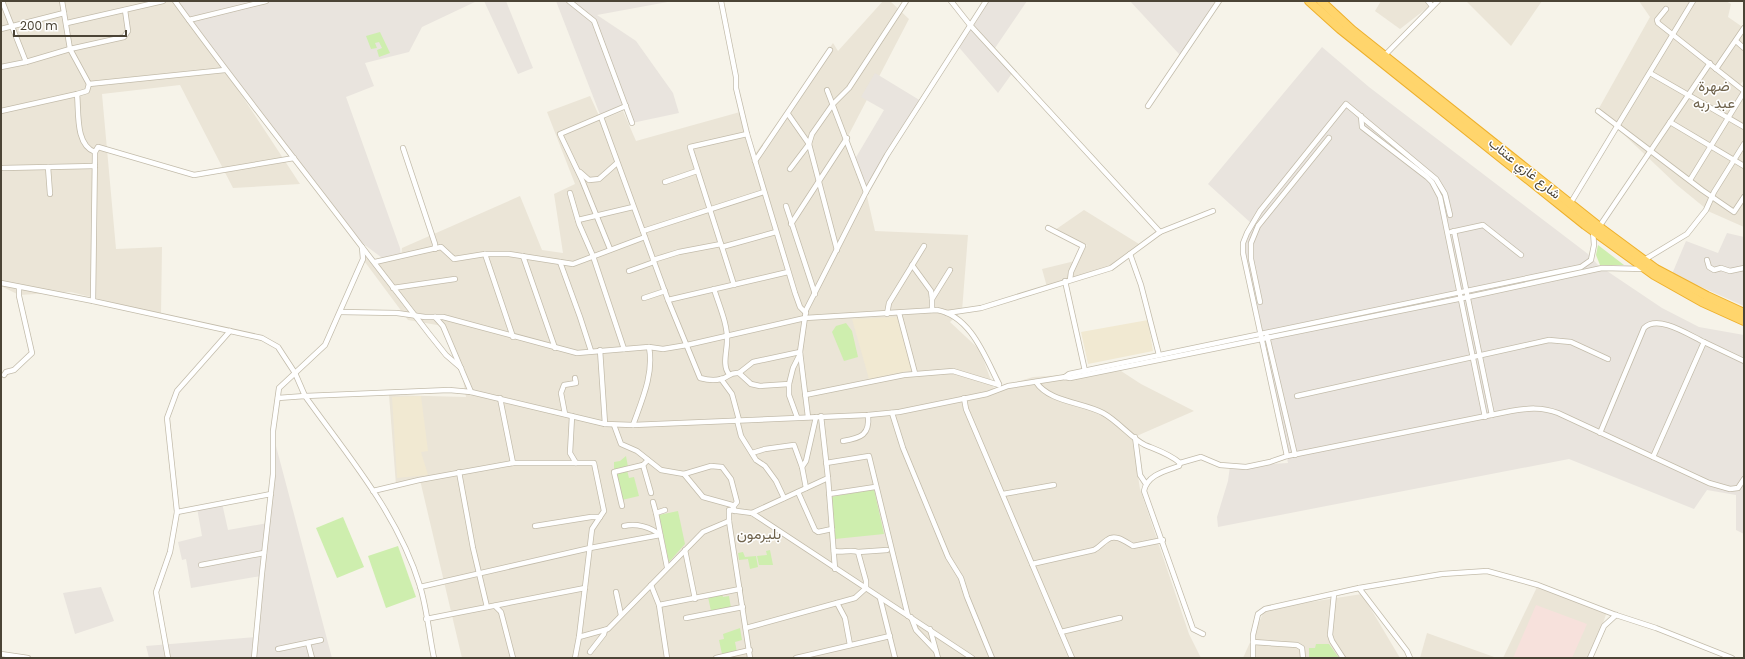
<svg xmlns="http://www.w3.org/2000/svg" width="1745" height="659" viewBox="0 0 1745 659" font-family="Poppins,Vazirmatn,sans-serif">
<rect width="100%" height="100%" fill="#f6f3e9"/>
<!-- residential -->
<g fill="#ebe5d7">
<polygon points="1,1 176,1 225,70 300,184 233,188 180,85 102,94 116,249 162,247 161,315 71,292 19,295 1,286"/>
<polygon points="883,1 890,1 909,19 847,138 866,192 875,231 968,235 962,311 950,322 980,350 994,389 1033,377 1121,371 1141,384 1194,411 1132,438 1140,489 1189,634 1201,658 462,658 420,480 396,485 389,395 466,397 461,368 443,326 408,320 362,258 384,260 401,256 402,248 520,196 542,250 563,253 554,194 575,184 547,112 590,96 601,120 623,111 636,141 740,112 753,157 833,43 838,51"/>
<polygon points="1381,1 1436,1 1400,29 1375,11"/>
<polygon points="1466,1 1542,1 1511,46"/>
<polygon points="1639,1 1726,1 1731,4 1728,17 1744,28 1744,80 1738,87 1744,91 1744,227 1710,212 1677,185 1598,110 1650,17"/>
<polygon points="1084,210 1139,244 1110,266 1047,287 1042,269 1079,260 1087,245 1055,230"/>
<polygon points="1538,585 1607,612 1590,658 1503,658"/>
<polygon points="1362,594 1400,658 1243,658 1265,609"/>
<polygon points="1427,633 1497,658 1420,658"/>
</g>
<!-- industrial -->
<g fill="#e9e4de">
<polygon points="176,1 477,1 422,27 409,52 365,63 374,86 346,97 400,248 401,255 385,260 354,237"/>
<polygon points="484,1 506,1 533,68 518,74"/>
<polygon points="556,1 673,1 597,15 636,41 673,93 679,113 632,123 626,106 601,117"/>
<polygon points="986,1 1027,1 993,51 1013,72 998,93 957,45"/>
<polygon points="1130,1 1216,1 1180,55"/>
<polygon points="1322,47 1369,87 1588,254 1598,265 1662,308 1699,327 1744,335 1744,534 1736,530 1736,495 1707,490 1694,509 1569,459 1218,527 1217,517 1228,481 1230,466 1288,463 1243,253 1252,224 1208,184"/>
<polygon points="875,73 921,101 866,192 855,159 884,110 861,97"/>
<polygon points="1727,233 1744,237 1744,306 1672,274 1686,241 1718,253"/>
<polygon points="276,446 332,658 149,658 146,646 256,637 261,576 191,588 186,559 182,560 178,542 202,536 197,508 222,503 228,530 268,523"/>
<polygon points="101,587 114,621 75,634 63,593"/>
</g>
<!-- education -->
<g fill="#f1e9d2">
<polygon points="897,317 912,370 869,379 852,319"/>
<polygon points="1148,320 1153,351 1088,364 1081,332"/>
<polygon points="421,396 428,451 421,452 428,475 397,478 392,397"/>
</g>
<!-- medical -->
<polygon fill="#f7e1dc" points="1536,605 1587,624 1572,658 1513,658"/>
<!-- green -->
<g fill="#ceeeae">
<polygon points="380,32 390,53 379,57 377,50 382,48 379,42 375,43 377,48 371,49 366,36"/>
<polygon points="1598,245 1624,265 1600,265 1596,255"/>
<polygon points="846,323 852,331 858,357 844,361 832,332 836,326"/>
<polygon points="626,456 628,467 614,471 614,462 620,461"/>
<polygon points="627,470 629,478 634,477 639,496 622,500 615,473"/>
<polygon points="874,489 884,534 835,539 831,497"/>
<polygon points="678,511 685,544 669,562 659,515"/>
<polygon points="343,517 364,567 337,578 316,528"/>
<polygon points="398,546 416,597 386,608 368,556"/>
<polygon points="770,550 773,565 759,565 757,556 767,555 766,551"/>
<polygon points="743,552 745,557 756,556 758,567 750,569 748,559 739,560 738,553"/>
<polygon points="722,594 723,597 729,596 731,608 711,611 708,597"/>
<polygon points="740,628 742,640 735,642 737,652 722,654 719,640 724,639 723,634"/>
<polygon points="1316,644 1329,644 1339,658 1309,658 1309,648 1315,648"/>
</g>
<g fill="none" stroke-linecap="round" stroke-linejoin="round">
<defs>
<g id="street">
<polyline points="2,1 26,62 70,49 89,84 225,70"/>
<polyline points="62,1 70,49 124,37 128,31 125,10"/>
<path d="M 175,1 C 235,84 300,165 362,247 L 363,259 L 325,345 L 279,388 L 273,431 L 273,474 L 262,573 L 254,658"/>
<polyline points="569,1 594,21 632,123"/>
<polyline points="721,1 736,77 736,88 747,134 795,293 800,307 806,313"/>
<polyline points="951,1 970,25 1160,232"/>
<polyline points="1428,1 1432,6"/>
<polyline points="1666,9 1657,20 1658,23 1744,91"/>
<polyline points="189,20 266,1"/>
<polyline points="67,23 163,1"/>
<polyline points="1,29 64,13"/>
<polyline points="1736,41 1744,48"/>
<polyline points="1384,56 1438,1"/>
<polyline points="1,67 26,62"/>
<polyline points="1716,69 1744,28"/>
<polyline points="1650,73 1744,127"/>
<polyline points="827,90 866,192"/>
<path d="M 77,94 C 79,112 75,145 95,152"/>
<polyline points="1148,106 1219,1"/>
<polyline points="1,111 77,94 87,91 89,84"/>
<polyline points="1598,111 1702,190 1734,212 1744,197"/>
<polyline points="788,114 809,144 837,250"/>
<polyline points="1361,116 1362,127 1427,177 1432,182 1440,197 1485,417"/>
<path d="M 601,117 L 668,300 L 700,378 C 707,380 714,381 721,379 C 730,377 729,372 739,373 L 753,362 L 800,352"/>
<polyline points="1670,122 1744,166"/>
<polyline points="403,148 435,244 435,249"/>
<polyline points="755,161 830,50"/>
<polyline points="48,167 50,194"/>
<polyline points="3,168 95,166"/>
<polyline points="790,169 809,144 812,134 833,104 849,88 906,1"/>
<polyline points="580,172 589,180 599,179 617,163"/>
<polyline points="1690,180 1744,92"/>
<polyline points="665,182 697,171"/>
<polyline points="570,193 579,224 593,256 624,349"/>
<polyline points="1570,204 1693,1"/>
<polyline points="786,206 815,294"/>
<polyline points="578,220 633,207"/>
<polyline points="791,224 847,138"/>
<polyline points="1599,227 1710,63"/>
<polyline points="1048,228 1083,246 1071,272 1070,280"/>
<polyline points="643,231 764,192"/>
<polyline points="1454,231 1492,415"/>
<polyline points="1451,232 1483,225 1521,255"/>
<polyline points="362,247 430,335 446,355 461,368"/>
<polyline points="722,247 776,232"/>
<polyline points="610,249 582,180 560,134 626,106"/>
<polyline points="485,254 513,337"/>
<polyline points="1130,254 1141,285 1159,355"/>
<polyline points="523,256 555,348"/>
<polyline points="653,260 679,252 721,244"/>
<polyline points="1644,260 1687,234 1706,210 1714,192 1744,144"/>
<polyline points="1707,260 1709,267 1714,270 1721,268 1730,271 1744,268"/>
<polyline points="375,262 441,247 454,259 485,254 509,254 573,264 645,237"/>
<polyline points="560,262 580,317 591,351"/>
<polyline points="912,265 931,291 932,299"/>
<polyline points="629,271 654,262"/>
<polyline points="1065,281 1085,371"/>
<polyline points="1,283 93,301 262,338 278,347 295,373 305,396 449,390 471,392 605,424 633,425 868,415 899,412 987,394 1008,386 1065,377 1070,378 1468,297 1602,268 1644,269"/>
<polyline points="734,285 690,147 747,134"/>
<polyline points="393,288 455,279"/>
<path d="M 714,289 C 719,305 728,325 727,341 C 727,351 722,366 729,374"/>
<polyline points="644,298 665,291"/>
<polyline points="668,300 788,272"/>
<polyline points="93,301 95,152 98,147 194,175 294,158"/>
<polyline points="1260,302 1251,259 1251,243 1258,226 1329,138"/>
<polyline points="932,310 932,299 950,270"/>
<path d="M 340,312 L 397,313 L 425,317 L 443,317 L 577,353 L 649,347 C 654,374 642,400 633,425"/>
<polyline points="899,313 915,373"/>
<polyline points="947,313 981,308 1111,268 1160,232 1213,211"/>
<polyline points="887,314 889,303 924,246"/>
<polyline points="435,317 443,326 471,392"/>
<polyline points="1267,336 1295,455"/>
<polyline points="1704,342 1744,361"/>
<path d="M 649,347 L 663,349 L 687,345 L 805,318 L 937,310 C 971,316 985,357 999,384"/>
<polyline points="600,350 605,424"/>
<polyline points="739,373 751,384 760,386 789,384 793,368 800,354"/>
<polyline points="4,375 6,372 14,370 32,353 19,296 19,287"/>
<polyline points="1065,377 1069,374 1581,267 1591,260 1594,245 1593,231"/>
<polyline points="721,379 732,394 739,420"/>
<path d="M 1036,382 C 1049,402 1082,402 1103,413 C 1118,421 1132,439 1145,445 C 1157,450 1170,454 1180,463 L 1201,457 L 1220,465 L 1246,467 L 1270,462 L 1287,456 L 1511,411 C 1528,408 1542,407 1558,413 L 1709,483 L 1730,489 L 1738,488 L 1744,479"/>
<polyline points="789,384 789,395 797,417"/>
<polyline points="805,395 904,375 953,371 999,385"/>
<polyline points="1297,396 1549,340 1571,342 1608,359"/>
<path d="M 278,398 L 305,396 C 348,456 398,514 420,586 C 427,609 429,634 434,658"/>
<polyline points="500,398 513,463"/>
<polyline points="964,398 966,409 1072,658"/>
<polyline points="892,413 903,448 948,557 961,578 967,597 992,658"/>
<polyline points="565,414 561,393 564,385 576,383 575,378"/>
<polyline points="572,416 570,453 576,463"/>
<polyline points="808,417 800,352 806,310 866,192 887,155 986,1"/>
<polyline points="737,420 741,436 756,460 765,466 776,481 784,498"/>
<polyline points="614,425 621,444 637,451 661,470 684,474 703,497 732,505 735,511"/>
<path d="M 1600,433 L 1644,328 C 1658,314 1689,335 1704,342 L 1653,457"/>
<polyline points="1135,437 1140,475 1146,484"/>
<path d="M 843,441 C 861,438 870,435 868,415"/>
<polyline points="752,453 765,449 794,445 802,467"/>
<polyline points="1287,456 1243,253 1243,243 1247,233 1260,211 1346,104 1436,179 1445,194 1450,215"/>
<polyline points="826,463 869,456 908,616"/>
<path d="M 1180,463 L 1179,466 C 1165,471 1147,475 1144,491 L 1193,629 L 1203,634"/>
<polyline points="643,465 651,493"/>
<polyline points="459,472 473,548 487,607"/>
<polyline points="684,474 711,466 722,467 731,479 737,502 733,507"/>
<polyline points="828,478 835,569"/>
<polyline points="806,488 802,467 806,461 816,417"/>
<polyline points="373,491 419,480 513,463 594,463 604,511 592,529 579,637"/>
<polyline points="798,492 815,530 818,532 832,529"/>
<polyline points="829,494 875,487"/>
<polyline points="1003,494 1054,485"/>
<polyline points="653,502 656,513"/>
<polyline points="622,506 614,472 643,465 648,460"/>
<polyline points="665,510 656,513 667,567"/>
<polyline points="177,512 271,494"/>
<polyline points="752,513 972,658"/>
<polyline points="535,526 591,517 600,517"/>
<path d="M 624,526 C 636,523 651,527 660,535"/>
<polyline points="685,550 695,599"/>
<polyline points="858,552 887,550"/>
<path d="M 1032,564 L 1094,550 C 1100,547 1102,543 1107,540 C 1115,533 1126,542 1133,546 L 1163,540"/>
<polyline points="201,565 264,553"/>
<polyline points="651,585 659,605 667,658"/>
<polyline points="420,587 590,548 660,535"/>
<polyline points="616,592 621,615"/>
<polyline points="1334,594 1330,635 1332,641 1343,658"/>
<polyline points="880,598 895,658"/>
<polyline points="837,603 845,618 850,645"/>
<polyline points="659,605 740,589"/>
<polyline points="495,606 501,612 513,658"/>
<polyline points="911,617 916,630 936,651"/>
<polyline points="686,618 743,607"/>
<polyline points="426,619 585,588"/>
<path d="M 746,628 L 855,598 L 866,588 L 866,581 L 858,552 C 851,549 842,553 834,551"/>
<polyline points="930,629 938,658"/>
<polyline points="1061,632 1120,618"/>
<polyline points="1253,642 1297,645 1302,648 1303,658"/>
<polyline points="308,643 312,658"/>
<polyline points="278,649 321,640"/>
<polyline points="590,652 604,634 605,630"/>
<polyline points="1,654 28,658"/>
<polyline points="168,658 156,592 170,552 177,512 167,418 177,391 230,331"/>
<polyline points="575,658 579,637 608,629 703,532 729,521"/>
<polyline points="716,658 750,650"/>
<polyline points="750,658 729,521 729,510 752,513 828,478 821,416"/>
<polyline points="796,658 890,636"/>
<polyline points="1253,658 1253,635 1258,614 1265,609 1359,588"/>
<polyline points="1410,658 1407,651 1359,588 1442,574 1487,571 1538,585 1616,615 1656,628 1732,658"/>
<polyline points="1590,658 1604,626 1616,615"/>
</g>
<g id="highway">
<polyline points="1309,1 1340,29 1585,225 1654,275 1702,302 1744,321"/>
<polyline points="1321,1 1352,30 1602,229 1656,269 1707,296 1744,313"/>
</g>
</defs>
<!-- street casing -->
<use href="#street" stroke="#c3bcab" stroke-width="6"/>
<!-- highway casing -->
<use href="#highway" stroke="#eeb02c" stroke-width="10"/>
<!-- street -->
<use href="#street" stroke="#fff" stroke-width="4.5"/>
<!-- highway -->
<use href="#highway" stroke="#ffd56c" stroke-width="8"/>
</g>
<g text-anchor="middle" stroke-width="3" stroke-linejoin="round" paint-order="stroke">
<!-- street labels -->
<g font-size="13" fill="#4b4436" stroke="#fff">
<text transform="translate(1525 168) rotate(39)" y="5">شارع غازي عنتاب</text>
</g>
<!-- quarter labels -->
<g font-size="15" fill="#6f634c" stroke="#fff">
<text x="1714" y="91">ضهرة<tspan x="1714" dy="17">عبد ربه</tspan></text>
<text x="759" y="539">بليرمون</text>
</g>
</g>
<!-- border -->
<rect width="1745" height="659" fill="none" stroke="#4b4436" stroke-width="4"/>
<!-- scale -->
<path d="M14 30v6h112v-6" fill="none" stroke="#4b4436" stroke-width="2"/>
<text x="20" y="30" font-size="12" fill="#4b4436" stroke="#ffffff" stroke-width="3" paint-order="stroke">200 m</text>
</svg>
